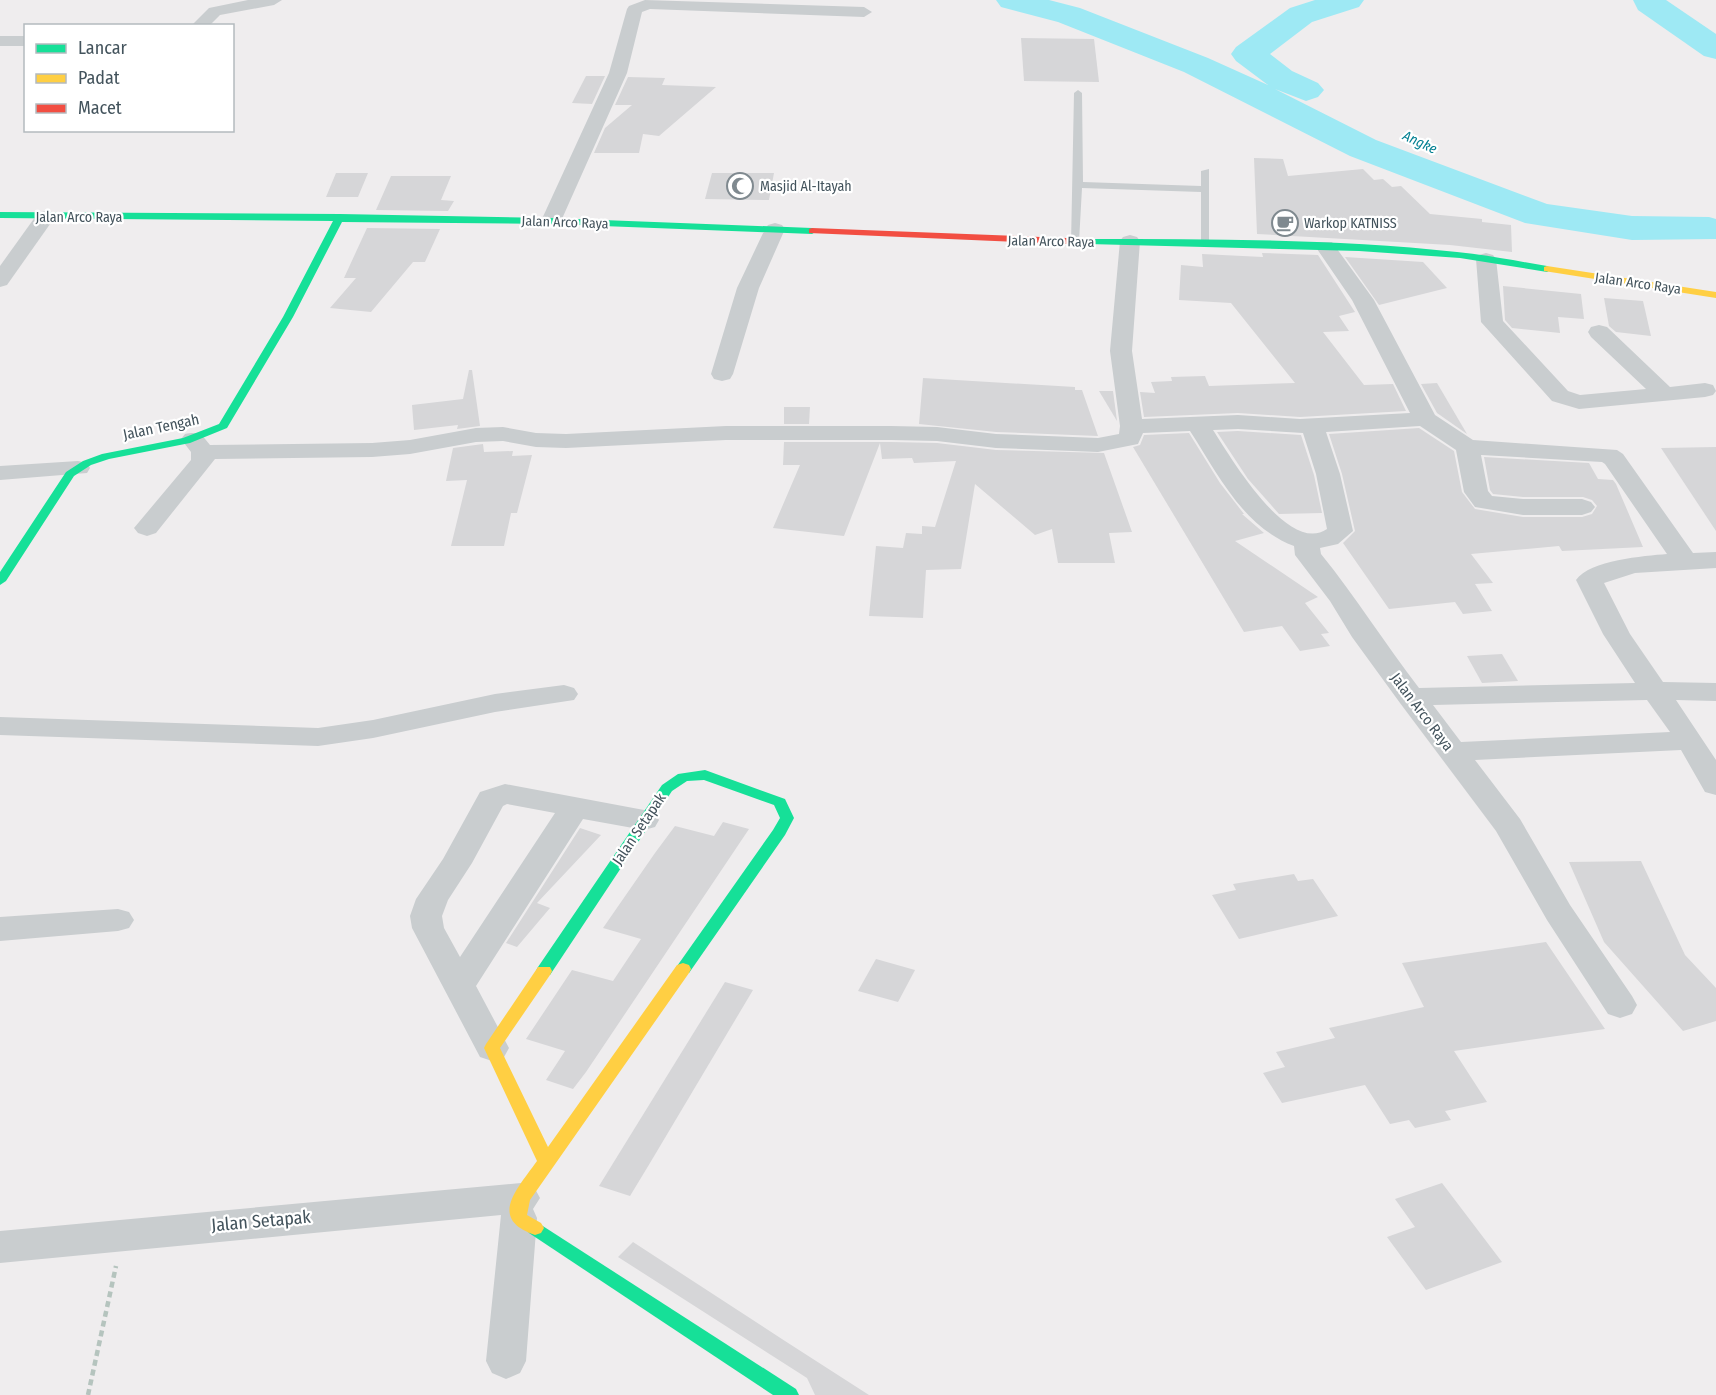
<svg xmlns="http://www.w3.org/2000/svg" width="1716" height="1395" viewBox="0 0 1716 1395" font-family="'Fira Sans Condensed',sans-serif">
<rect width="100%" height="100%" fill="#efedee"/>
<g fill="none" stroke-linecap="round" stroke-linejoin="round">
<!-- river -->
<g fill="#9ee9f4" fill-rule="evenodd">
<polygon points="996,0 1049,0 1080,8 1208,58 1268,85 1236,61 1231,54 1236,47 1290,8 1315,0 1364,0 1359,7 1312,22 1270,54 1292,71 1318,83 1324,90 1318,97 1306,101 1275,89 1376,140 1547,204 1632,216 1709,217 1716,219 1716,239 1632,240 1525,223 1350,156 1184,72 1058,22 1001,7"/>
<polygon points="1633,0 1666,0 1716,34 1716,59 1704,56 1638,10"/>
</g>
</g>
<!-- building -->
<g fill="#d6d6d8">
<polygon points="1021,38 1094,39 1099,82 1024,81"/>
<polygon points="586,76 605,76 592,104 572,103"/>
<polygon points="628,77 665,78 662,85 716,87 659,136 643,134 639,153 594,153 605,128 632,105 615,105"/>
<polygon points="1254,158 1283,159 1288,176 1363,169 1374,180 1383,179 1392,187 1401,186 1430,214 1482,219 1482,222 1511,225 1512,252 1450,245 1257,234"/>
<polygon points="336,173 368,173 358,197 326,197"/>
<polygon points="712,173 774,173 769,200 705,199"/>
<polygon points="391,176 451,176 441,200 454,201 448,211 376,210"/>
<polygon points="367,228 440,229 425,262 413,262 371,312 330,308 356,278 344,278"/>
<polygon points="1262,253 1318,255 1355,312 1339,316 1349,331 1323,332 1364,385 1393,384 1406,411 1300,417 1238,413 1144,417 1140,392 1155,393 1151,382 1172,381 1171,377 1205,376 1209,386 1295,383 1231,303 1179,300 1181,265 1203,267 1202,254 1263,257"/>
<polygon points="1345,257 1423,262 1447,288 1379,305"/>
<polygon points="1503,286 1581,294 1584,319 1558,317 1560,333 1512,328 1505,320"/>
<polygon points="1604,298 1643,301 1651,336 1616,332 1609,326"/>
<polygon points="469,370 472,370 480,426 457,429 458,425 414,430 412,405 463,399"/>
<polygon points="923,378 1075,387 1075,390 1082,390 1098,436 996,432 919,424"/>
<polygon points="1437,383 1467,434 1437,413 1421,384"/>
<polygon points="1099,391 1113,391 1117,421"/>
<polygon points="784,407 810,407 809,424 784,424"/>
<polygon points="1419,428 1454,451 1462,492 1475,509 1523,517 1582,517 1592,514 1597,506 1592,500 1583,497 1523,497 1493,494 1490,490 1484,457 1589,463 1598,479 1613,480 1616,484 1643,547 1562,551 1559,546 1471,554 1493,583 1475,584 1492,611 1463,614 1455,602 1389,609 1343,543 1355,531 1342,474 1329,434"/>
<polygon points="1238,431 1301,435 1314,475 1322,513 1279,514 1248,479 1217,432"/>
<polygon points="1189,433 1220,483 1244,514 1242,514 1264,533 1235,541 1318,597 1305,603 1329,633 1321,634 1330,646 1300,651 1282,626 1244,632 1133,447 1140,445 1144,435"/>
<polygon points="784,442 891,442 937,443 996,450 1104,453 1132,532 1109,533 1115,563 1058,563 1052,529 1035,535 975,484 961,569 926,570 923,618 869,616 876,546 903,548 906,533 922,534 922,526 935,527 956,461 914,463 912,458 882,459 880,443 844,536 773,528 800,465 783,465"/>
<polygon points="483,444 484,452 513,451 512,456 532,455 517,513 511,513 504,546 451,546 467,480 446,481 453,448"/>
<polygon points="1716,447 1716,531 1661,448"/>
<polygon points="1502,654 1518,681 1482,683 1467,656"/>
<polygon points="723,822 749,829 586,1072 573,1089 546,1080 565,1051 526,1039 572,970 613,981 641,939 603,928 655,853 675,826 714,836"/>
<polygon points="580,828 601,835 537,903 550,908 517,947 506,943"/>
<polygon points="1641,861 1685,955 1716,988 1716,1021 1683,1031 1604,942 1569,862"/>
<polygon points="1294,874 1298,881 1313,879 1338,916 1239,939 1212,895 1236,890 1233,884"/>
<polygon points="1546,942 1605,1029 1454,1051 1487,1102 1445,1111 1451,1120 1415,1128 1409,1120 1390,1124 1365,1085 1282,1103 1263,1073 1285,1067 1276,1052 1335,1038 1329,1028 1424,1007 1402,963"/>
<polygon points="876,959 915,970 898,1002 858,991"/>
<polygon points="725,982 753,990 650,1163 630,1196 599,1186"/>
<polygon points="1442,1183 1502,1262 1426,1290 1387,1237 1415,1227 1395,1199"/>
<polygon points="633,1242 785,1341 869,1395 815,1395 807,1378 618,1257"/>
</g>
<g fill="none" stroke-linecap="round" stroke-linejoin="round">
<!-- path -->
<polyline stroke="#b5c4be" stroke-width="4.5" stroke-dasharray="6 4" stroke-linecap="butt" points="88,1395 116,1266"/>
<!-- lane -->
<polygon fill="#c9cdcf" fill-rule="evenodd" points="1078,90 1082,93 1083,182 1201,186 1201,171 1209,169 1209,244 1201,242 1201,192 1082,188 1079,242 1071,244 1074,93"/>
<!-- street -->
<g fill="#c9cdcf" fill-rule="evenodd">
<polygon points="248,0 282,0 274,5 220,15 209,26 191,26 209,8"/>
<polygon points="645,0 864,7 872,12 864,17 650,9 642,12 627,73 561,221 558,225 544,225 541,221 609,73 627,9 629,6"/>
<rect x="0" y="36" width="26" height="10"/>
<polygon points="45,211 52,213 55,217 7,285 0,287 0,266 38,213"/>
<polygon points="775,223 782,225 785,229 759,288 733,374 730,379 722,381 714,379 711,374 737,288 765,229 768,225"/>
<path d="M 1130,235 L 1137,237 L 1140,241 L 1132,351 L 1142,419 L 1238,415 L 1300,419 L 1410,413 L 1352,300 L 1315,246 L 1318,242 L 1332,242 L 1374,300 L 1435,415 L 1473,440 L 1617,450 L 1623,454 L 1693,553 L 1716,552 L 1716,568 L 1635,573 L 1604,583 L 1630,634 L 1663,682 L 1716,683 L 1716,701 L 1676,700 L 1716,760 L 1716,795 L 1705,792 L 1681,750 L 1475,760 L 1520,819 L 1570,905 L 1632,996 L 1637,1005 L 1632,1014 L 1620,1018 L 1608,1014 L 1547,920 L 1496,831 L 1400,703 L 1352,637 L 1330,601 L 1295,555 L 1294,546 C 1243,527 1218,474 1190,431 L 1143,433 L 1138,444 L 1098,452 L 996,448 L 937,441 L 891,440 L 726,440 L 566,448 L 536,447 L 503,441 L 476,442 L 410,454 L 372,457 L 215,459 L 156,533 L 147,536 L 138,533 L 134,528 L 191,460 L 191,452 L 181,439 L 185,434 C 198,431 202,434 210,445 L 372,443 L 410,440 L 476,428 L 503,427 L 536,433 L 566,434 L 726,426 L 891,426 L 937,427 L 996,434 L 1098,438 L 1119,434 L 1120,426 L 1110,351 L 1120,241 L 1123,237 ZM 1420,426 L 1456,450 L 1464,492 L 1475,507 L 1523,515 L 1582,515 L 1591,512 L 1595,507 L 1591,502 L 1582,499 L 1523,499 L 1492,496 L 1488,491 L 1481,455 L 1602,462 L 1605,464 L 1667,554 C 1644,556 1590,560 1576,580 L 1603,634 L 1635,683 L 1419,688 C 1385,644 1356,597 1321,554 L 1320,548 L 1338,544 L 1353,531 L 1340,474 L 1326,432 ZM 1238,429 L 1303,433 L 1316,474 L 1327,529 C 1288,556 1230,456 1213,430 ZM 1647,700 L 1670,732 L 1461,742 L 1433,705 Z"/>
<polygon points="1486,253 1493,255 1496,259 1503,321 1568,391 1580,395 1646,389 1591,337 1588,332 1591,327 1599,325 1607,327 1670,387 1705,383 1713,385 1716,391 1713,395 1705,397 1579,409 1552,401 1481,322 1476,259 1479,255"/>
<polygon points="78,461 87,463 90,468 87,473 0,480 0,466"/>
<polygon points="564,685 574,688 578,694 574,700 495,712 373,738 318,746 0,735 0,717 318,728 373,720 495,694"/>
<path d="M 505,784 L 644,810 L 655,813 L 659,820 L 655,827 L 644,830 L 583,819 L 476,986 L 509,1048 L 504,1057 L 492,1061 L 480,1057 L 412,928 L 410,916 L 416,899 L 443,859 L 480,792 ZM 507,804 L 555,813 L 460,957 L 444,928 L 442,916 L 448,900 L 472,863 L 503,806 Z"/>
<polygon points="118,909 129,912 134,920 129,928 118,931 0,941 0,917"/>
<polygon points="521,1183 534,1187 540,1198 533,1209 537,1218 526,1361 520,1373 506,1379 492,1373 486,1361 501,1215 0,1263 0,1231"/>
</g>
<!-- fast -->
<g fill="#16e098" fill-rule="evenodd">
<polygon points="0,212 340,214 551,218 812,228 817,231 812,234 551,224 342,222 293,317 227,428 190,443 109,459 91,465 74,476 6,581 0,585 0,572 66,472 83,461 102,454 183,438 219,424 283,317 333,221 0,218"/>
<path d="M 1091,239 C 1213,239 1336,239 1457,252 C 1487,255 1517,261 1547,266 L 1552,269 L 1547,272 L 1460,258 L 1359,251 L 1088,244 L 1086,242 Z"/>
<polygon points="705,770 785,799 794,818 785,835 689,973 677,973 675,969 773,830 780,818 774,805 704,780 687,781 672,791 550,975 538,975 536,971 538,967 662,785 678,774"/>
<polygon points="535,1221 796,1389 799,1395 773,1395 529,1233 526,1228 529,1223"/>
</g>
<!-- slow -->
<g fill="#ffcf43" fill-rule="evenodd">
<polygon points="1547,266 1716,292 1716,298 1544,271 1544,267"/>
<path d="M 683,963 L 689,965 L 691,969 L 689,973 L 530,1200 L 527,1215 L 541,1223 L 544,1228 L 541,1233 L 535,1235 C 487,1219 518,1188 537,1161 L 484,1048 L 486,1044 L 538,967 L 550,967 L 552,971 L 550,975 L 500,1048 L 548,1147 L 677,965 Z"/>
</g>
<!-- jam -->
<polygon fill="#f24e42" fill-rule="evenodd" points="812,228 1091,239 1096,242 1091,245 809,233 809,229"/>
</g>
<!-- icons -->
<defs>
<symbol id="mosque-ring" viewBox="-11 -11 22 22"><circle r="9.5" fill="#fff" stroke="#7f898f" stroke-width="1.5"/><path d="M3.5-4.9A6 6 0 1 0 3.5 4.9A5 5 0 1 1 3.5-4.9Z" fill="#7f898f"/></symbol>
<symbol id="cafe-ring" viewBox="-11 -11 22 22"><circle r="9.5" fill="#fff" stroke="#7f898f" stroke-width="1.5"/><path d="M-5.5-4.5H6V0H3Q3 3.5 0 3.5H-2.5Q-5.5 3.5-5.5 0ZM3-3.2v2h1.7v-2ZM-6 4.5H4V6H-6Z" fill="#7f898f"/></symbol>
</defs>
<g fill-rule="evenodd">
<use href="#mosque-ring" x="725" y="171" width="30" height="30"/>
<use href="#cafe-ring" x="1270" y="208" width="30" height="30"/>
</g>
<g text-anchor="middle" stroke-width="4.5" stroke-linejoin="round" paint-order="stroke">
<!-- far-water labels -->
<g font-size="14" font-style="italic" fill="#038092" stroke="#fff">
<text transform="translate(1420 142) rotate(25)" y="5">Angke</text>
</g>
<!-- far-poi labels -->
<g font-size="14" fill="#43535c" stroke="#fff" text-anchor="start">
<text x="760" y="191">Masjid Al-Itayah</text>
<text x="1304" y="228">Warkop KATNISS</text>
</g>
<!-- far-street labels -->
<g font-size="14" fill="#43535c" stroke="#fff">
<text x="79" y="222">Jalan Arco Raya</text>
<text transform="translate(565 222) rotate(2)" y="5">Jalan Arco Raya</text>
<text transform="translate(1051 241) rotate(1)" y="5">Jalan Arco Raya</text>
<text transform="translate(1638 283) rotate(8)" y="5">Jalan Arco Raya</text>
</g>
<!-- street labels -->
<g font-size="15" fill="#43535c" stroke="#fff">
<text transform="translate(161 427) rotate(-12)" y="5">Jalan Tengah</text>
<text transform="translate(1422 712) rotate(53)" y="5">Jalan Arco Raya</text>
<text transform="translate(639 829) rotate(-56)" y="5">Jalan Setapak</text>
</g>
<!-- near-street labels -->
<g font-size="18" fill="#43535c" stroke="#fff">
<text transform="translate(261 1221) rotate(-5)" y="6">Jalan Setapak</text>
</g>
</g>
<!-- legend -->
<rect x="24" y="24" width="210" height="108" fill="#ffffff" stroke="#b4babe" stroke-width="1.5"/>
<rect x="36" y="44" width="30" height="9" fill="#16e098" stroke="#b4babe" stroke-width="1.5"/>
<text x="78" y="54" font-size="18" fill="#43535c">Lancar</text>
<rect x="36" y="74" width="30" height="9" fill="#ffcf43" stroke="#b4babe" stroke-width="1.5"/>
<text x="78" y="84" font-size="18" fill="#43535c">Padat</text>
<rect x="36" y="104" width="30" height="9" fill="#f24e42" stroke="#b4babe" stroke-width="1.5"/>
<text x="78" y="114" font-size="18" fill="#43535c">Macet</text>
</svg>
